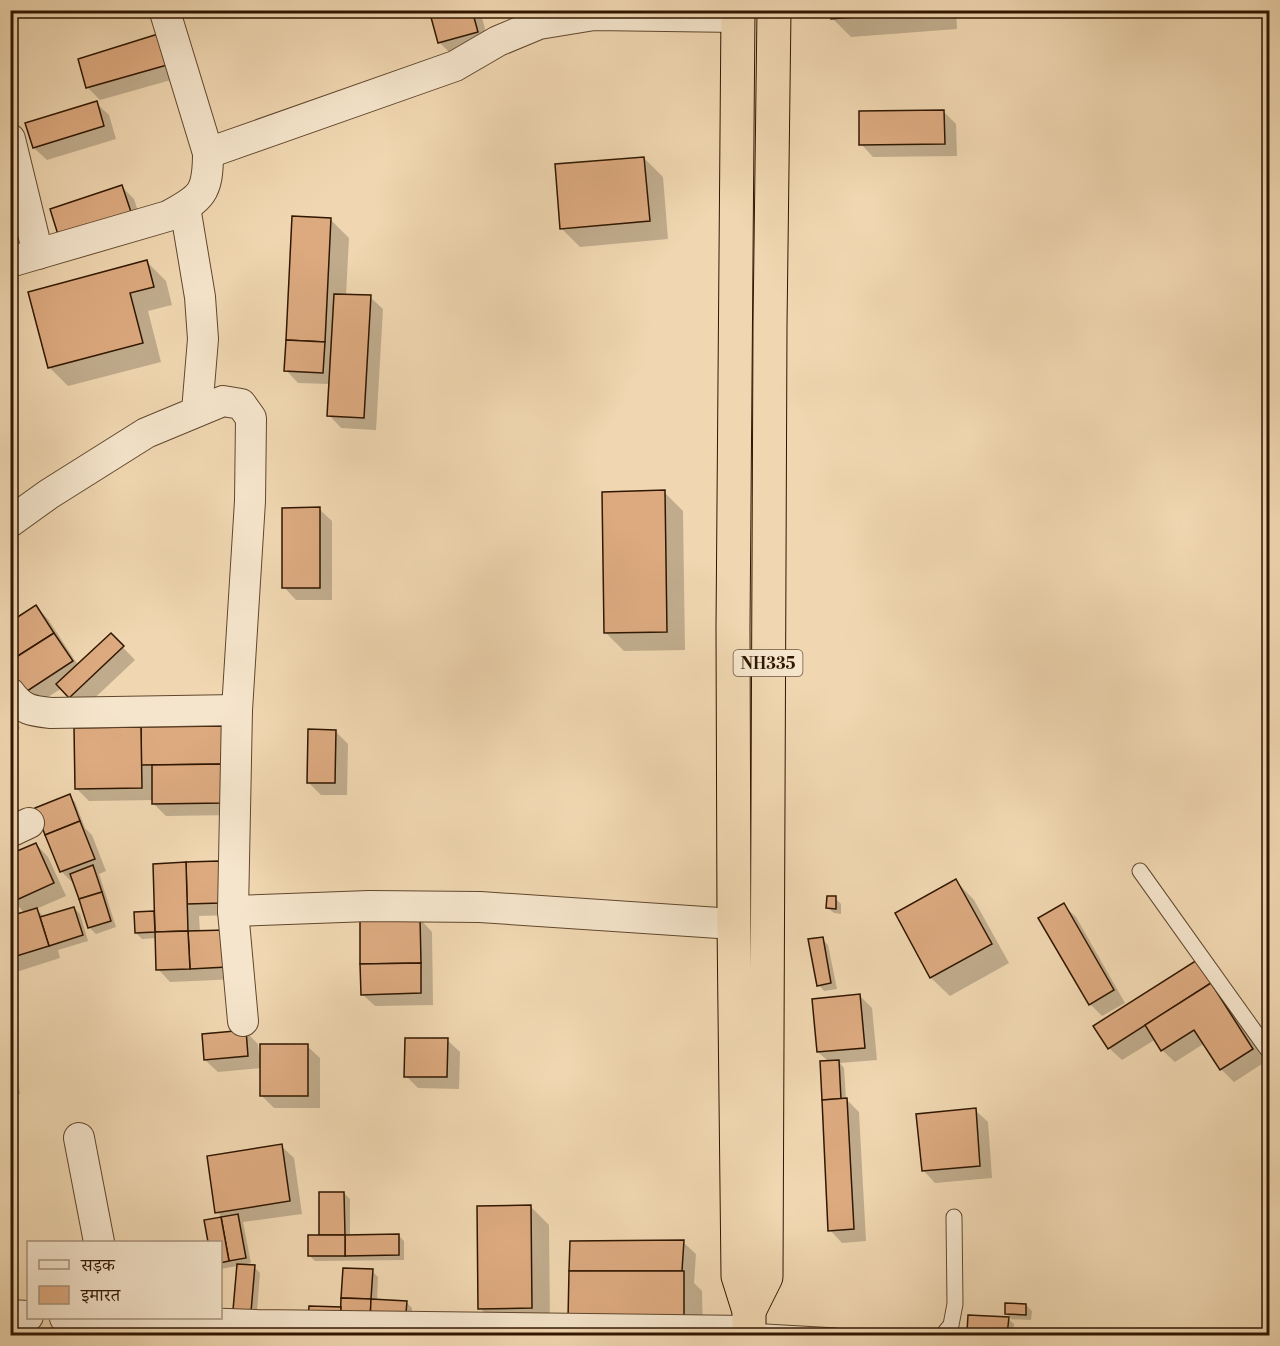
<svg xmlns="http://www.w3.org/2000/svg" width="1280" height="1346" viewBox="0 0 1280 1346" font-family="'Libre Bodoni','Noto Serif Devanagari',serif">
<rect width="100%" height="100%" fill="#f0d7b1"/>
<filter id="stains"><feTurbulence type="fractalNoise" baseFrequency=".00333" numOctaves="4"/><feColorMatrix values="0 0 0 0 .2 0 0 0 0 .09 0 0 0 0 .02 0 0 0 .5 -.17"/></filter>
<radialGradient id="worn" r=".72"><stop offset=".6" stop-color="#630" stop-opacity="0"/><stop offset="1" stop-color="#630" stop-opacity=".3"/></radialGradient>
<!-- shadow -->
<g fill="#0003">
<polygon points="431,10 480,10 489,44 452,55 439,42"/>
<polygon points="831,10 956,10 957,29 851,37 832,18"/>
<polygon points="158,35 178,78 100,100 87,87"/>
<polygon points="96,103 109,115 116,139 47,160 34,148"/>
<polygon points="944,112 956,124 957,156 873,157 861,144"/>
<polygon points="644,158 663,177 668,239 580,247 561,228"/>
<polygon points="122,187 134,199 144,230 52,210"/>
<polygon points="330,219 349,238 346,296 370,297 383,309 376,430 341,428 329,415 330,384 298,383 286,370"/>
<polygon points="147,262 166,281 172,305 148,311 161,362 68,386 49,367"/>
<polygon points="664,492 683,511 685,650 624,651 605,632"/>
<polygon points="319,509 332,521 332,600 296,600 284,587"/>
<polygon points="36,607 48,619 78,665 111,635 135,660 83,709 62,688 28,710 16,698"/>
<polygon points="10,715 20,728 10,735"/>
<polygon points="223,728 236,815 166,816 154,804 154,800 89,801 76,788"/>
<polygon points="335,731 348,744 347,795 321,795 308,782"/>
<polygon points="69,796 75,802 85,828 92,835 106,871 99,874 116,927 96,934 90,928 75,884 74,884 62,872 37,809"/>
<polygon points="36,844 48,857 66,896 36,909 45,918 74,908 80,914 88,941 58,950 60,958 10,974 10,918 25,913 13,901"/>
<polygon points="219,863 233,915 199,916 200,932 238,979 170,982 158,969 157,938 142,939 136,933 154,913 156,915"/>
<polygon points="956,881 974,900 1009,963 950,996 931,978 897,914"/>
<polygon points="835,898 841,904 841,914 834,913 828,908"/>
<polygon points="1063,905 1076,917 1125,1003 1102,1016 1090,1004"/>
<polygon points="420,919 432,932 433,1005 375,1006 362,994"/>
<polygon points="822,939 828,945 837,989 824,991 819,985"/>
<polygon points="1209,974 1265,1062 1234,1082 1221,1069 1205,1043 1175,1062 1162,1050 1156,1039 1122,1060 1109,1048"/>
<polygon points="859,995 872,1008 877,1060 840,1063 844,1068 846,1099 859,1112 866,1241 842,1243 830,1230 829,1062 818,1052"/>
<polygon points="246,1032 258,1044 259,1053 307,1046 320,1058 320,1108 274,1108 261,1095 261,1068 218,1072 205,1060"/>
<polygon points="447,1040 460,1052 459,1089 418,1088 406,1076"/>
<polygon points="10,1065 16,1070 20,1094 10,1096"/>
<polygon points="975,1110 988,1122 992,1178 935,1183 923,1170"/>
<polygon points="281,1146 294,1158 302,1214 243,1222 251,1263 243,1265 254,1267 260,1273 257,1311 240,1316 238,1266 220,1269 220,1242 209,1242 205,1221 223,1218 217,1212"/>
<polygon points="344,1193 350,1199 350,1236 399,1236 404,1241 404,1260 315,1261 309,1255"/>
<polygon points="530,1206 549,1225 550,1326 498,1327 480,1308"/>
<polygon points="683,1242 696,1254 694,1283 702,1291 703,1336 587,1336"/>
<polygon points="372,1271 378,1277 377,1301 406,1302 412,1308 411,1330 343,1309"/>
<polygon points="1026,1305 1032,1311 1031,1320 1008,1319 1014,1324 1013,1336 973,1336 968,1331 970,1316 1012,1319 1006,1313"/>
</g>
<!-- building -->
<g fill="#ddaa80" stroke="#301700" stroke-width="1.5">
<polygon points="429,10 472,10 478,32 438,43"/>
<polygon points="830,10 939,10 831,19"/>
<polygon points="158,34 167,65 86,88 78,59"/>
<polygon points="97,101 104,126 33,148 25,123"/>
<polygon points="944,110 945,144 859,145 859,111"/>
<polygon points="644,157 650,221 560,229 555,164"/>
<polygon points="122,185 133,218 60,241 50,209"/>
<polygon points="292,216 331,218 325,342 286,340"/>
<polygon points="147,260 154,287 130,293 143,343 48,368 28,292"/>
<polygon points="334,294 371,295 364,418 327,416"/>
<polygon points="286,340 325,342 323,373 284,371"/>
<polygon points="665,490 667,632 604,633 602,492"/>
<polygon points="320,507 320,588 282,588 282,508"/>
<polygon points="36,605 54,633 10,661 10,622"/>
<polygon points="54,633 73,661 15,699 10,692 10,661"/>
<polygon points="111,633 124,646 69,698 56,684"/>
<polygon points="224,726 224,764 141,765 141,727"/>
<polygon points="141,727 142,788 75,789 74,728"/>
<polygon points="308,729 336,730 335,783 307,783"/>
<polygon points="224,764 224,803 152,804 152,765"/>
<polygon points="70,794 80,821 45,835 35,808"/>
<polygon points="80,821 95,859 60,872 45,835"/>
<polygon points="36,843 54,883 12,902 10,900 10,854"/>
<polygon points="219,861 221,903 187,904 186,862"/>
<polygon points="186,862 188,931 155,932 153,864"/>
<polygon points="93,865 102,892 79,899 70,874"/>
<polygon points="956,879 992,944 930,978 895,913"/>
<polygon points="102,892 111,921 88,928 79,899"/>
<polygon points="827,896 836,896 836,909 826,908"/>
<polygon points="1064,903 1114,990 1089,1005 1038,918"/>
<polygon points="74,907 83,935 49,946 40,917"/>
<polygon points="37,908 49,946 10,958 10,916"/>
<polygon points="154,911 155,932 135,933 134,912"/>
<polygon points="420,917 421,963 360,964 360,918"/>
<polygon points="226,930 227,967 190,969 188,931"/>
<polygon points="188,931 190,969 156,970 155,932"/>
<polygon points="823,937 831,983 817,986 808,939"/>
<polygon points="1197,960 1211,983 1108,1049 1093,1026"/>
<polygon points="421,963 421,993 361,995 360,964"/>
<polygon points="1211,983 1253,1049 1220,1070 1194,1030 1161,1051 1145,1025"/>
<polygon points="860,994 865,1048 817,1052 812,999"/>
<polygon points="246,1030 248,1056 204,1060 202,1034"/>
<polygon points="405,1038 448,1038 447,1077 404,1077"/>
<rect x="260" y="1044" width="48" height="52"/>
<polygon points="839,1060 841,1099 822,1100 820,1061"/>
<polygon points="10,1063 15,1089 10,1090"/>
<polygon points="847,1098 854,1229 828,1231 822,1100"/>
<polygon points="976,1108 980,1166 922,1171 916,1114"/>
<polygon points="282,1144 290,1201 215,1213 207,1156"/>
<polygon points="319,1192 344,1192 345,1235 319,1235"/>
<polygon points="531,1205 532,1308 478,1309 477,1206"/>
<polygon points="238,1214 246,1258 229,1261 221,1217"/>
<polygon points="221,1217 229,1261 220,1263 220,1242 208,1242 204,1220"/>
<polygon points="399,1234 399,1255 345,1256 345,1235"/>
<rect x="308" y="1235" width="37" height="21"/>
<polygon points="684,1240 682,1271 569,1271 570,1241"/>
<polygon points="237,1264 255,1265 251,1312 233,1310"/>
<polygon points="343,1268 373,1269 371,1299 341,1298"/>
<polygon points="569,1271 684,1271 684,1319 568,1319"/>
<polygon points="341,1298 371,1299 370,1323 340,1322"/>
<polygon points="371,1299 407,1301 405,1325 370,1323"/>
<polygon points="1005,1303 1026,1304 1026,1315 1005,1314"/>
<polygon points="309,1306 341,1307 340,1322 308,1321"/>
<polygon points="968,1315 1009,1317 1007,1335 967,1332"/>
</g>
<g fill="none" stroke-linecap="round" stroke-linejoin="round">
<defs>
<g id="service">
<polyline points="1140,871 1270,1053"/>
<polyline points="749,1331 836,1336"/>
<polyline points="942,1336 951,1325 955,1304 954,1217"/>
</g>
<g id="minor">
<polyline points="10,139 38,254"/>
<polyline points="208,153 455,66 498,41 539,24 594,15 738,17"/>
<polyline points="185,207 200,297 203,339 197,411"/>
<path d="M 10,262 L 168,216 C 202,198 208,193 208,153 L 165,12"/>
<polyline points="10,522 49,494 146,433 223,401 241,404 251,418 250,501 237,710 233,911 243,1021"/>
<path d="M 10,693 C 22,710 32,711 51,713 L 237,710"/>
<polyline points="10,832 29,823"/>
<polyline points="233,911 369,906 480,907 734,924"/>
<polyline points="79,1138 99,1242"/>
<polyline points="10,1315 28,1316"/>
<polyline points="65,1318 257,1325 749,1331"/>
</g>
<g id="trunk">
<polyline points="738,10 733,627 734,924 738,1276 749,1311 749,1336"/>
<polyline points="749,1311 766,1277 770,326 774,10"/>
</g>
</defs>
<!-- service casing -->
<use href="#service" stroke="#60472c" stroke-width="17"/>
<!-- minor casing -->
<use href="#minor" stroke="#60472c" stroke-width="32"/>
<!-- trunk casing -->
<use href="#trunk" stroke="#301700" stroke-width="35"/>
<!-- service -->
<use href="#service" stroke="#f5e5cc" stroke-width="15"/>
<!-- minor -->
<use href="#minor" stroke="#f5e5cc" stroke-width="30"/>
<!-- trunk -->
<use href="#trunk" stroke="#f0d7b1" stroke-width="33"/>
</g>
<g text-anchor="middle" stroke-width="6" stroke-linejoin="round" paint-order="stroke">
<!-- shield labels -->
<rect fill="#f5e5cc" stroke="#6b553d" stroke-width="1.5" x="733.5" y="650" width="69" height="26" rx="4.5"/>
<g font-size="16" font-weight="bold" fill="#301700">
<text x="768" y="669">NH335</text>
</g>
</g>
<!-- margin -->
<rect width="1280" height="1346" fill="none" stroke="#f0d7b1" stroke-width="36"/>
<rect x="12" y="12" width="1256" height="1322" fill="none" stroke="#301700" stroke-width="3"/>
<rect x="18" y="18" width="1244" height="1310" fill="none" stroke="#301700" stroke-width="1.5"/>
<!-- legend -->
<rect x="27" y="1241" width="195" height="78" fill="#f5e5cc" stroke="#a6937a" stroke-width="1.5"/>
<rect x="39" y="1260" width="30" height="9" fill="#f5e5cc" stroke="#a6937a" stroke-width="1.5"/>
<text x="81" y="1271" font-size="18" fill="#301700">सड़क</text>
<rect x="39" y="1286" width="30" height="18" fill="#ddaa80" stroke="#a6937a" stroke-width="1.5"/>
<text x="81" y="1301" font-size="18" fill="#301700">इमारत</text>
<rect width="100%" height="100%" filter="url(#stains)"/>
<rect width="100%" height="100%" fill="url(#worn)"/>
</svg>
